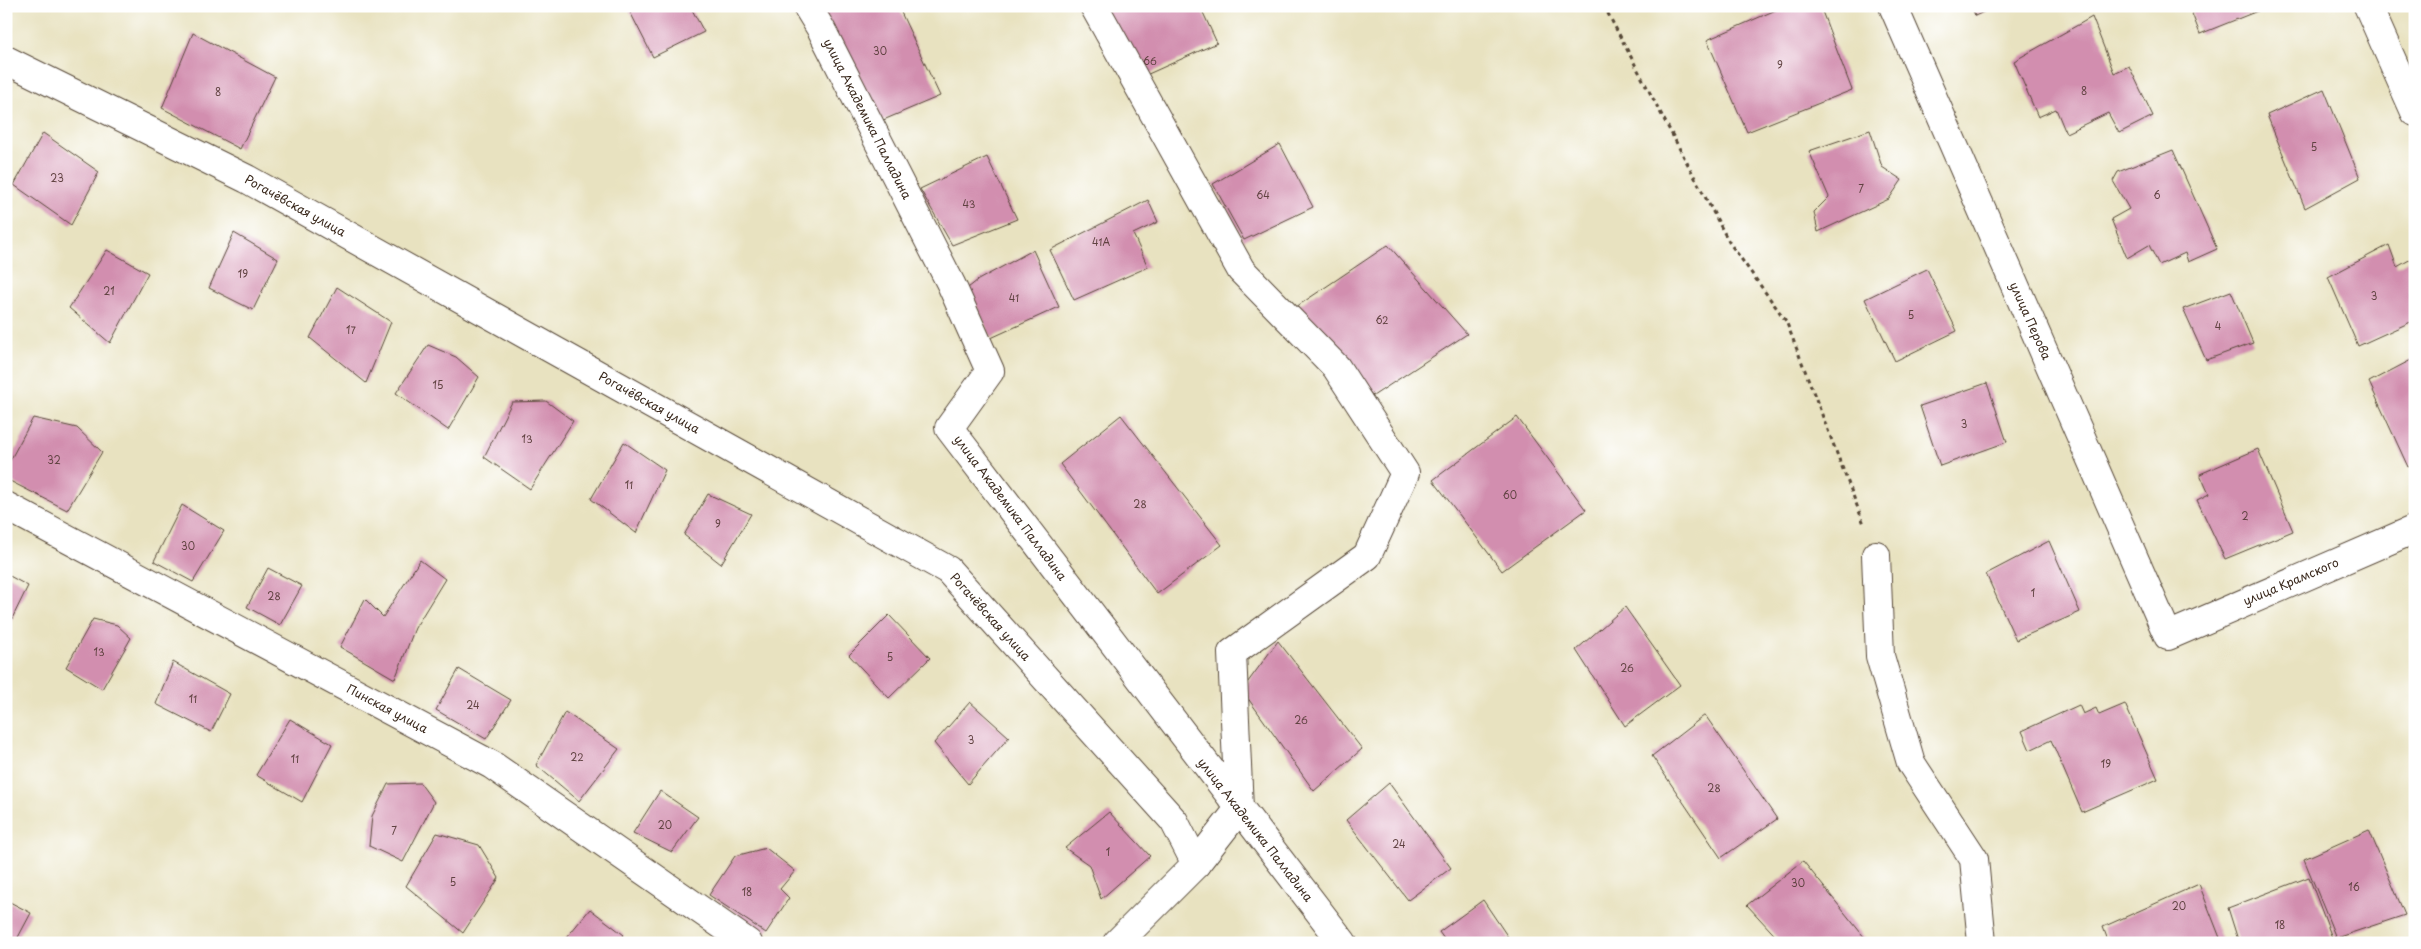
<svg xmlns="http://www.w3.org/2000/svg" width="2421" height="949" viewBox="0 0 2421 949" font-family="'Playpen Sans',sans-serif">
<rect width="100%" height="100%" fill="#fff"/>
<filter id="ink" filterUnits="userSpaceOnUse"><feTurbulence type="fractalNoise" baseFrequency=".02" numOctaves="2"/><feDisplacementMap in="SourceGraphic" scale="10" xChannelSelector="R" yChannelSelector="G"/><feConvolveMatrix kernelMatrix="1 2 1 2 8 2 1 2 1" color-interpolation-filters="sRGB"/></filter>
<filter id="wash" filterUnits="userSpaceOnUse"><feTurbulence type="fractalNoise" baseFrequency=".0096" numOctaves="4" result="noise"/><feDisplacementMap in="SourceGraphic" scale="20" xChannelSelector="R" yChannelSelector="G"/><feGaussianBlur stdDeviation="1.12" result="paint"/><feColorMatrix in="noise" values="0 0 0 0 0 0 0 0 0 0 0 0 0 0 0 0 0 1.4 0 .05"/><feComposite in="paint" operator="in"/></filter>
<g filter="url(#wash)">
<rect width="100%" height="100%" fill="#e8e2c0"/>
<g id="blocks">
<!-- building -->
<g fill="#d28eaf">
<polygon points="627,6 690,6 704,32 653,57"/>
<polygon points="817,6 898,6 940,96 881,121"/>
<polygon points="1113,6 1200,6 1217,43 1135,80 1100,17"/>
<polygon points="1785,6 1820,6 1852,90 1747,132 1707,40"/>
<polygon points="1972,6 1996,6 1975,16"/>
<polygon points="2189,6 2264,6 2265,8 2200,34"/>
<polygon points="2407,6 2415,6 2415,18"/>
<polygon points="2092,17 2114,73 2129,66 2153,116 2119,133 2108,113 2066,133 2056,109 2038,117 2014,61"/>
<polygon points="193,33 275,77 240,149 162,108"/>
<polygon points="2324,89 2360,178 2305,208 2267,115"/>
<polygon points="1870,130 1882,167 1902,180 1889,199 1818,232 1814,212 1829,197 1809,151"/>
<polygon points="43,133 99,172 71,225 14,185"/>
<polygon points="1280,144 1313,207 1244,240 1213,184"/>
<polygon points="2173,150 2217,249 2188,262 2185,253 2159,265 2149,245 2127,258 2111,219 2129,209 2113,181 2118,172"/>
<polygon points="987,157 1017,219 952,245 920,189"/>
<polygon points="1148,200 1158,222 1133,234 1148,267 1074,300 1050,250"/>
<polygon points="234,233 278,259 253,310 209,288"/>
<polygon points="1388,245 1467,334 1373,396 1296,307"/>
<polygon points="2389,245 2397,267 2411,259 2415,267 2415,294 2410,297 2415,310 2415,320 2358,346 2328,277"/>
<polygon points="107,250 148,273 110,343 69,308"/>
<polygon points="1033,250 1059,307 991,338 968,288 978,280"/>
<polygon points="1927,269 1957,331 1895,361 1865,299"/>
<polygon points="337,287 391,322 366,383 310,338"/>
<polygon points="2231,291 2253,343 2206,360 2183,309"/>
<polygon points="428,345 456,357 479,377 448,430 396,393"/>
<polygon points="2415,358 2415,464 2408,467 2369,382"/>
<polygon points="1987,383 2007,442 1940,466 1920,406"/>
<polygon points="546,401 573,421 530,489 484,457 512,402"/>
<polygon points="1121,415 1222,545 1157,594 1060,464"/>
<polygon points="1517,417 1586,510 1502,571 1433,480"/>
<polygon points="33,418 77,428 102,452 67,510 6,479 6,468"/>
<polygon points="624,442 665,470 636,533 591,499"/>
<polygon points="2258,449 2293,531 2225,559 2197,500 2209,494 2200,474"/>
<polygon points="708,494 751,514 721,564 684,535"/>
<polygon points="182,505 224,531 193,582 154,561"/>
<polygon points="2049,541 2080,612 2016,640 1986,574"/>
<polygon points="420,560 445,579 415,628 395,679 340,647 365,599 383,617"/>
<polygon points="268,568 302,586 280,625 247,607"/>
<polygon points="6,574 28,586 6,631"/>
<polygon points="1625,607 1680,685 1625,726 1576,650"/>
<polygon points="889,615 930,658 889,698 849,655"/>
<polygon points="93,619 117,625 131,638 102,689 66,667"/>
<polygon points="1278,641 1362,749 1314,791 1242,690"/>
<polygon points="173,662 230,694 211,732 156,704"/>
<polygon points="459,669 511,700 486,739 436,710"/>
<polygon points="970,702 1009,737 968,784 934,743"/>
<polygon points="2125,704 2158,779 2082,812 2051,740 2030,750 2022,731 2079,705 2083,714 2096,708 2099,715"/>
<polygon points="565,712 619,749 579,801 536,765"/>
<polygon points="1705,715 1777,819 1721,858 1652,756"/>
<polygon points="290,719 332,744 302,802 256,775"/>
<polygon points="420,783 434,802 403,862 369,846 372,816 388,784"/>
<polygon points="1389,783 1451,868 1408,900 1346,820"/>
<polygon points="660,791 698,817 672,852 633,833"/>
<polygon points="1109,812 1150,856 1101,899 1089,865 1065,848"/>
<polygon points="2369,830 2405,915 2336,938 2304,859"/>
<polygon points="437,833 479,845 499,878 463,933 406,886"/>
<polygon points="766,848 795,871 780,889 789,898 766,933 709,895 735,856"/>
<polygon points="1803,861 1869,943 1782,943 1747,905"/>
<polygon points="2309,877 2334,943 2239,943 2228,908"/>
<polygon points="2199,884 2222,943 2109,943 2103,927"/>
<polygon points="6,900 31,913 15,943 6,943"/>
<polygon points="1483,900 1512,943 1447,943 1439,932"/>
<polygon points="590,909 624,935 618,943 562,943"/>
</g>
</g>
</g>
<g filter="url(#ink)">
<use href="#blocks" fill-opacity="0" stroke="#554636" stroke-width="1"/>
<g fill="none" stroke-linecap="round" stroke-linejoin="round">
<defs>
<g id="street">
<polyline points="807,6 821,29 951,284 990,371 949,428 1343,943"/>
<polyline points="1094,6 1241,270 1336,367 1405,473 1367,556 1232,653 1239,809 1196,864 1117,943"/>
<polyline points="1893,6 2168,636 2415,529"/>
<polyline points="2368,6 2415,112"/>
<polyline points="6,60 247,179 948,570 1174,821 1196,864"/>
<polyline points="6,506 492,765 748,943"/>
<polyline points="1876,555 1880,656 1911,763 1974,859 1982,943"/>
</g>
</defs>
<!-- street casing -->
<use href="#street" stroke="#554636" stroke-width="30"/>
<!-- path -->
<polyline stroke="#554636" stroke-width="3" stroke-dasharray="4 4" stroke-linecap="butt" points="1604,6 1729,242 1786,321 1864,524"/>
<!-- street -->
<use href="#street" stroke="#fff" stroke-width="28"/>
</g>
</g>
<g text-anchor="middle" stroke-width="4" stroke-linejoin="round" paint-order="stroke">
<!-- number labels -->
<g font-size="10" fill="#614342">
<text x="880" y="55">30</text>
<text x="1150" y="65">66</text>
<text x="1780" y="69">9</text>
<text x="2084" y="95">8</text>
<text x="218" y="96">8</text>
<text x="2314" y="151">5</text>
<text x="57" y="182">23</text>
<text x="1861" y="193">7</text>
<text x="1263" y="199">64</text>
<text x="2157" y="199">6</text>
<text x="969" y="208">43</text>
<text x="1101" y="246">41А</text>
<text x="243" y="278">19</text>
<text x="109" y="295">21</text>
<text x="2374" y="300">3</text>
<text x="1014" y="302">41</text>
<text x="1911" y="319">5</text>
<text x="1382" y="324">62</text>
<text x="2218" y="330">4</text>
<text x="351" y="334">17</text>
<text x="438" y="389">15</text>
<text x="1964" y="428">3</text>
<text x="527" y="443">13</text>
<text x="54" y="464">32</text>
<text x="629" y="489">11</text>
<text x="1510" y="499">60</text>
<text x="1140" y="508">28</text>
<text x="2245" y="520">2</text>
<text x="718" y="528">9</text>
<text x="188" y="550">30</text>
<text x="2033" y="597">1</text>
<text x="274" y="600">28</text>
<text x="99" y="656">13</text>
<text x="890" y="661">5</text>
<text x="1627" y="672">26</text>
<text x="193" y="703">11</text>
<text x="473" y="709">24</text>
<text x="1301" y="724">26</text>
<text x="971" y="744">3</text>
<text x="577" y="761">22</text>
<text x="295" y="763">11</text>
<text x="2106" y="768">19</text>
<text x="1714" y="792">28</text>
<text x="665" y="829">20</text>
<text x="394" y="835">7</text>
<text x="1399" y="848">24</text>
<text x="1108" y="856">1</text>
<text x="453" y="886">5</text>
<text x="1798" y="887">30</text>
<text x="2354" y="891">16</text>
<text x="747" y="896">18</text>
<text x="2179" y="910">20</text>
<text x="2280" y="929">18</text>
</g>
<!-- street labels -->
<g font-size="12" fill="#3b2a1e" stroke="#fff">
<text transform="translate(867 119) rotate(63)" y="4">улица Академика Палладина</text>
<text transform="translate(295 206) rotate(29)" y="4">Рогачёвская улица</text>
<text transform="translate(2030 321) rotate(66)" y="4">улица Перова</text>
<text transform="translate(649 403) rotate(29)" y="4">Рогачёвская улица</text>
<text transform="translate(1010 508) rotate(53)" y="4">улица Академика Палладина</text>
<text transform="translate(2291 582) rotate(-23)" y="4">улица Крамского</text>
<text transform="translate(990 617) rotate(48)" y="4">Рогачёвская улица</text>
<text transform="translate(387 709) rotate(28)" y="4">Пинская улица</text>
<text transform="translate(1255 830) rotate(52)" y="4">улица Академика Палладина</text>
</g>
</g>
<!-- margin -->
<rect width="2421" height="949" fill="none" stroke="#fff" stroke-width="25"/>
</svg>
